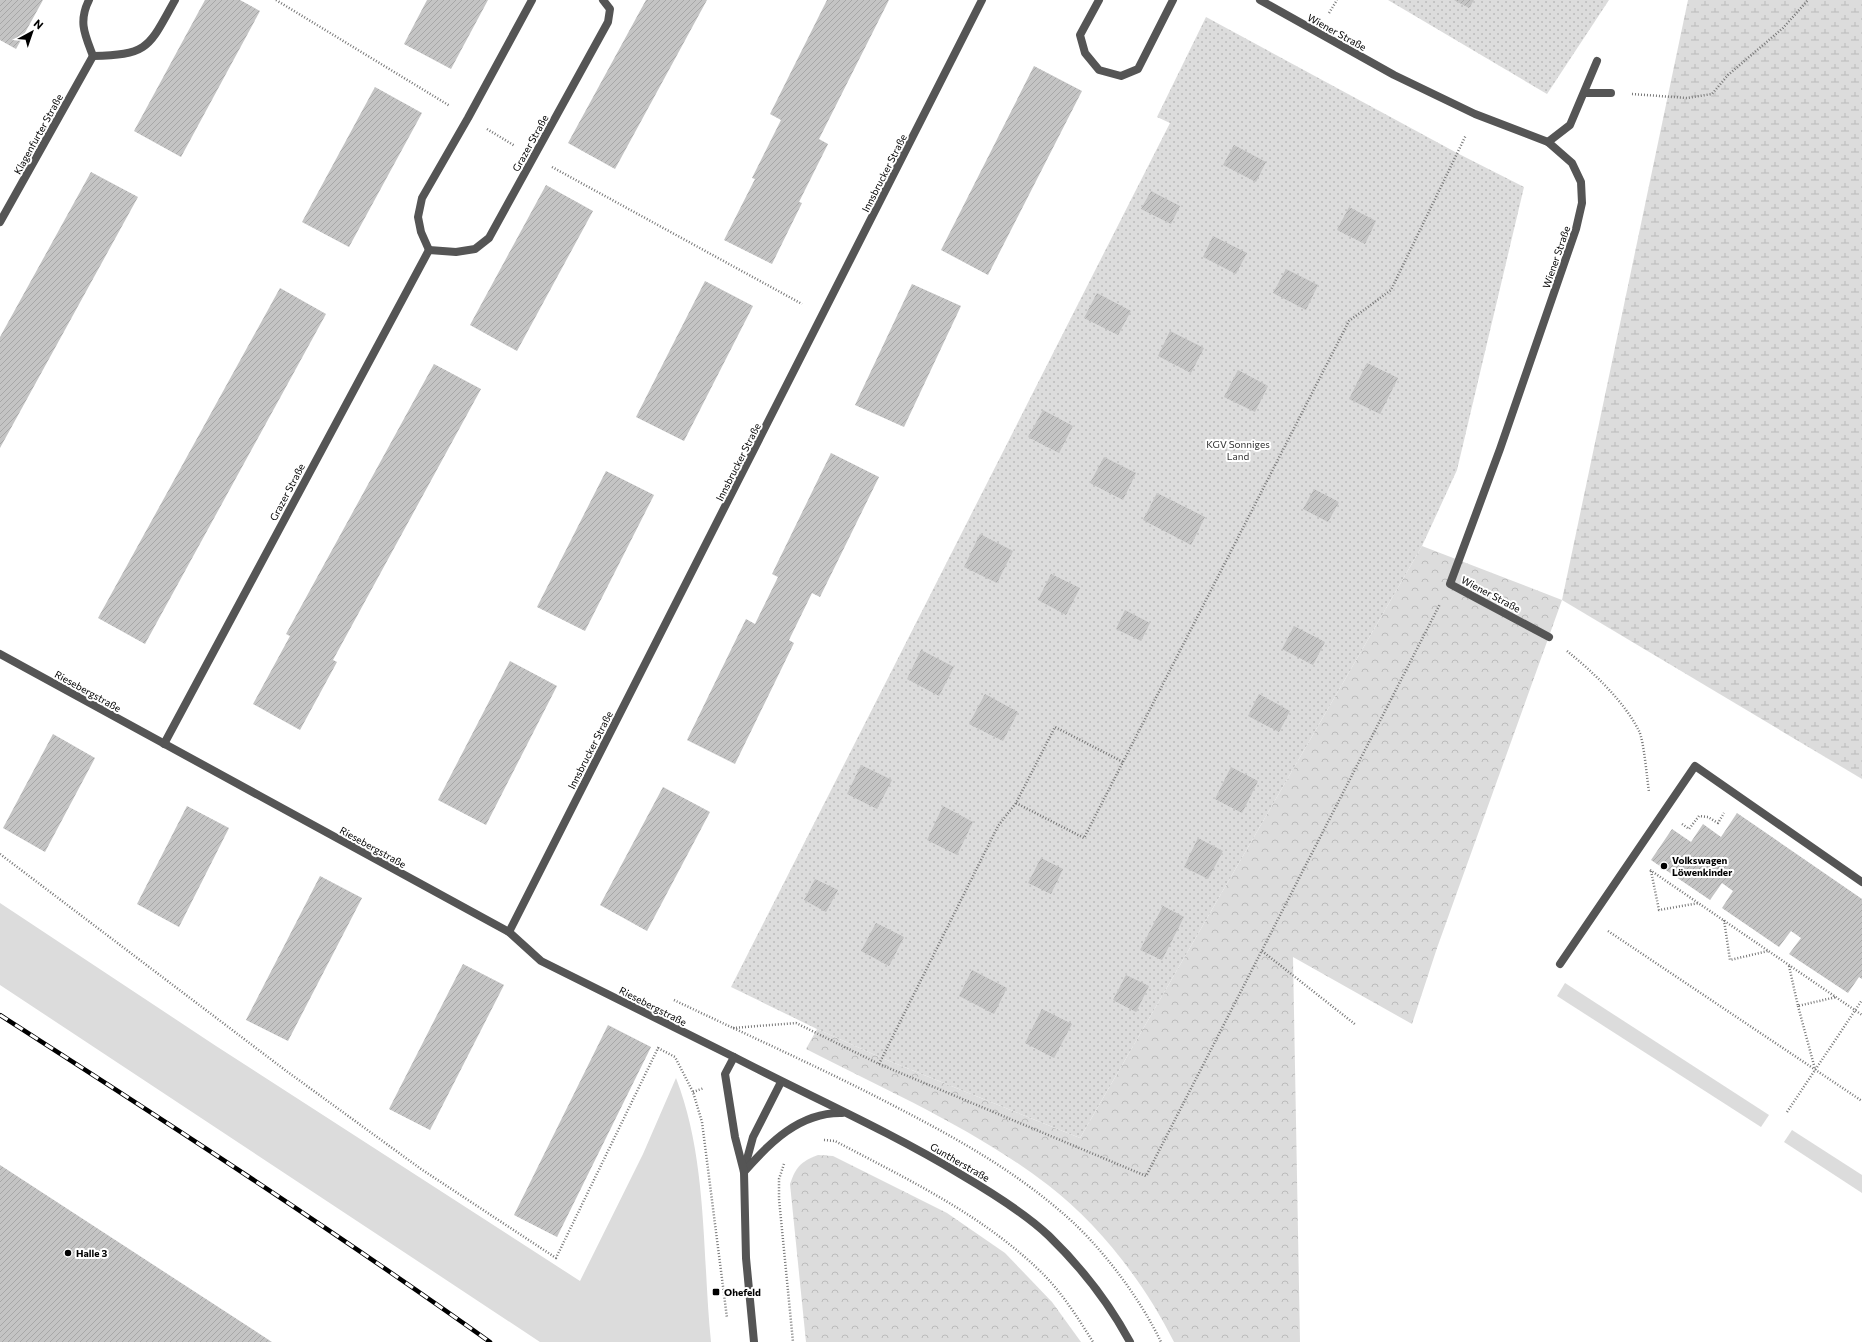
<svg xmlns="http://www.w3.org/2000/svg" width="1862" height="1342" viewBox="0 0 1862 1342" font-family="Commissioner,sans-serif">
<defs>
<pattern id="forest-crowns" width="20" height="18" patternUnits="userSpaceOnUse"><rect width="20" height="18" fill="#dcdcdc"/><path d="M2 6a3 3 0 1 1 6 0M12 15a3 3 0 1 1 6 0" fill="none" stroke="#bbb"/></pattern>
<pattern id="wetland-marsh" width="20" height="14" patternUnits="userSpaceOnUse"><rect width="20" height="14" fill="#dcdcdc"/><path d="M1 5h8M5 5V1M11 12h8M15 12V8" fill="none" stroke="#bbb"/></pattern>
<pattern id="garden-dots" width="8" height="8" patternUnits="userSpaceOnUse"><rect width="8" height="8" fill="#dcdcdc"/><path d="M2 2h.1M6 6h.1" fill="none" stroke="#bbb" stroke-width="1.8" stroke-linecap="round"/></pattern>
<pattern id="building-hatch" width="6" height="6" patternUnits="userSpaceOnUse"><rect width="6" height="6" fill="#c4c4c4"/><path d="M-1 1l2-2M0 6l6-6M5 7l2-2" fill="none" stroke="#a7a7a7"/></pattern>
</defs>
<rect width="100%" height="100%" fill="#fff"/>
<!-- grass -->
<g fill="#dcdcdc">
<path d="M 0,903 L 216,1046 L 580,1281 L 643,1154 L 676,1078 C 708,1161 702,1254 711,1342 L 540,1342 L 0,985 Z"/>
<polygon points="1565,983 1769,1115 1761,1127 1557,996"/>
<polygon points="1792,1130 1862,1175 1862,1193 1784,1142"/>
</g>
<!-- forest -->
<g fill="url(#forest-crowns)">
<path d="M 1422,546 L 1562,600 L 1437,948 L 1412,1024 L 1293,957 L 1300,1342 L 1174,1342 C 1145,1284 1100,1225 1048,1185 C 975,1129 888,1091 806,1049 L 817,1029 L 882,1058 L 1080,1138 Z"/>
<path d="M 818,1155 L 833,1156 L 947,1213 L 1005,1253 L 1052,1302 L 1081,1342 L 806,1342 L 790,1184 C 796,1167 800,1162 818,1155 Z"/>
</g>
<!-- wetland -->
<polygon fill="url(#wetland-marsh)" points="1688,0 1862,0 1862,779 1562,600"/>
<!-- garden -->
<g fill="url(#garden-dots)">
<polygon points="1388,0 1609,0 1547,94"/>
<polygon points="1206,17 1457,153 1524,187 1457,470 1422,546 1080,1138 882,1058 817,1029 731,987 1170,123 1157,117"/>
</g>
<!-- building -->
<g fill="url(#building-hatch)">
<polygon points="0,0 43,0 16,49 0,40"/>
<polygon points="205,0 240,0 260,11 181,157 134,131"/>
<polygon points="427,0 488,0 451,69 404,44"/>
<polygon points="646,0 707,0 615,169 568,143"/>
<polygon points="827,0 889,0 819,139 828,144 799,202 802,203 772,264 724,240 755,179 752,178 781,120 770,114"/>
<polygon points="1454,0 1474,0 1469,8"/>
<polygon points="1034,66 1082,91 988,275 941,250"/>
<polygon points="375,87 422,113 349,247 302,222"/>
<polygon points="1234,145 1266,162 1256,182 1223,165"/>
<polygon points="91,172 138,197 0,448 0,337"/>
<polygon points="546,185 593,211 517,351 470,325"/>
<polygon points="1151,191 1180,206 1171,224 1141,209"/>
<polygon points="1349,207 1376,221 1365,244 1337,230"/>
<polygon points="1213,236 1247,253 1236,274 1203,257"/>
<polygon points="1286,269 1318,285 1306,310 1273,293"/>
<polygon points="705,281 753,306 684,441 636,417"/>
<polygon points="912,284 961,306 904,427 855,405"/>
<polygon points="280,288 326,314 145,644 98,618"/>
<polygon points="1097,293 1131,311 1118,335 1084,318"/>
<polygon points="1170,331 1204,348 1191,373 1158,356"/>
<polygon points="1367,363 1398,378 1380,414 1349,399"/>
<polygon points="434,364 481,389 333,660 337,662 300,730 253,704 290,636 286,634"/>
<polygon points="1238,370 1268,386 1255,412 1224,397"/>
<polygon points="1043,410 1073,426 1059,453 1028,437"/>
<polygon points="831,453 879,477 820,597 812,593 789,640 794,643 735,764 687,740 746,619 755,624 778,577 772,574"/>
<polygon points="1104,457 1136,473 1123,500 1090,483"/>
<polygon points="606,471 654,495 585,631 537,607"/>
<polygon points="1314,489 1339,502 1328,522 1303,509"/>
<polygon points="1157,493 1205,517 1191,545 1143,520"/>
<polygon points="980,534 1013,551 997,583 964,567"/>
<polygon points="1051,574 1080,588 1066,615 1038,600"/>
<polygon points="1125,610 1150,623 1141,641 1116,629"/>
<polygon points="1294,626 1325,642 1313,665 1282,649"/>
<polygon points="921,650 954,667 939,696 907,679"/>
<polygon points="510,661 557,686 486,825 438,800"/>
<polygon points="985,694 1018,712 1003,741 969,724"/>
<polygon points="1259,694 1290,711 1279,732 1248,716"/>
<polygon points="53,734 95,758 45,852 3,828"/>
<polygon points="861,765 892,780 877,809 847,794"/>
<polygon points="1231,767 1258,781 1242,813 1215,799"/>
<polygon points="663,787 710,812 647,931 600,905"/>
<polygon points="187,806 229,828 179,927 137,904"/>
<polygon points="943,806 973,822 957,855 927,840"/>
<polygon points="1737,813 1862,899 1862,979 1859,977 1848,993 1789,954 1801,938 1791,931 1779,947 1722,908 1733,891 1722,883 1710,900 1651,860 1672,829 1691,842 1703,824 1721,837"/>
<polygon points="1198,838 1223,851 1208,879 1184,867"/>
<polygon points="1041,858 1063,869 1051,894 1028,883"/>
<polygon points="320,876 362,898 288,1041 246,1020"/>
<polygon points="815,879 838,890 826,912 804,900"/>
<polygon points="1163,906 1184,917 1162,960 1140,950"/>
<polygon points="876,923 904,937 889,966 861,951"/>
<polygon points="463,964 504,985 430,1130 389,1109"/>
<polygon points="972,970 1007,988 994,1014 959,996"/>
<polygon points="1126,975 1149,986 1136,1012 1113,1000"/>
<polygon points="1042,1009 1072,1024 1054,1058 1025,1043"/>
<polygon points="608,1025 651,1047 557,1237 514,1215"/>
<polygon points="0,1165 272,1342 0,1342"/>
</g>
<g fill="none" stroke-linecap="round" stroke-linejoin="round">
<!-- path -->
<g stroke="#777" stroke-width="2.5" stroke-dasharray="1 2" stroke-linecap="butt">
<polyline points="276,0 450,106"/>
<polyline points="1329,13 1337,0"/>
<polyline points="1632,94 1687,98 1712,94 1728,75 1783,28 1808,0"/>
<polyline points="487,129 515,146"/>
<polyline points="552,167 802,304"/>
<path d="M 1567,651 C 1593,672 1624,701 1639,731 C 1644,741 1647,779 1649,792"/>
<polyline points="1016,803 1084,838 1349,321 1391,290 1466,135"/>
<polyline points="1682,824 1689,829 1699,816 1708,817 1718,823 1724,813"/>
<polyline points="0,854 285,1070 421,1169 556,1258 659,1046"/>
<polyline points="1650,870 1862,1015"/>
<polyline points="1651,871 1659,910 1699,903"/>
<polyline points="1724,920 1730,960 1768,951"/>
<polyline points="1608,931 1862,1101"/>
<polyline points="1262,951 1356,1025"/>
<polyline points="1789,966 1798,1006 1836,997"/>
<path d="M 674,1000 C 749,1036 826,1070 900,1109 C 956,1138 1011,1169 1059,1210 C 1098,1242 1139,1296 1161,1342"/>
<polyline points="1798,1006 1815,1069"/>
<polyline points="733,1028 796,1023 879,1064 1146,1176 1440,604"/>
<polyline points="658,1048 675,1057 693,1092 702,1122 727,1318"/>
<polyline points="879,1064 998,826 1016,803 1055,727 1123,762"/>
<polyline points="693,1092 704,1088"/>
<polyline points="1787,1112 1862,1000"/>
<path d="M 824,1140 L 835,1141 C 907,1179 981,1214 1040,1271 C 1061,1291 1078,1318 1093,1342"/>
<polyline points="784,1164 779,1179 779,1199 793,1342"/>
</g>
<!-- service -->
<g stroke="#555" stroke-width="8">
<polyline points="1099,0 1080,35 1085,53 1099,70 1121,76 1138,69 1173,0"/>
<polyline points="1260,0 1394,75 1475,114 1548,142 1572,163 1581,182 1582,203 1576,229 1500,449 1450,584 1549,637"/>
<polyline points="1585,93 1611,93"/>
<polyline points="1548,142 1570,125 1597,61"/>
<polyline points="1560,964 1695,766 1862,882"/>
</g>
<!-- minor -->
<g stroke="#555" stroke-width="8">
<path d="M 89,0 C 78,22 85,35 93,56"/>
<path d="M 93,56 C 150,55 149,46 175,0"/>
<polyline points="0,222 93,56"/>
<polyline points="429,250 456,252 475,249 489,238 608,22 610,9 603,0"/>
<polyline points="429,250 421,232 418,217 422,198 468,118 532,0"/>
<polyline points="0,654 509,932 541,961 734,1057"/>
<polyline points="164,744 429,250"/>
<polyline points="509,932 982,0"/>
</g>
<!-- tertiary -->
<g stroke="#555" stroke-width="8">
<polyline points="744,1170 753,1137 781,1082"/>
<path d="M 744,1172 C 769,1143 800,1112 842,1113"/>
<path d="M 754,1342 L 746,1258 L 744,1172 L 735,1137 L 725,1074 L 734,1057 C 809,1096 887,1130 960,1174 C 989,1191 1025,1213 1049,1236 C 1081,1267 1109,1303 1130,1342"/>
</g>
<defs>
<path id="rail" d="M 0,1015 C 165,1121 330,1228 490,1342"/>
</defs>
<!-- rail casing -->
<use href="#rail" stroke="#000" stroke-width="4.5"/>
<!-- rail -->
<use href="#rail" stroke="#fff" stroke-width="3" stroke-dasharray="9" stroke-linecap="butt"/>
</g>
<!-- markers -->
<g fill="#000" stroke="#fff" stroke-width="1.5">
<circle cx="1664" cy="866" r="4"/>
<circle cx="68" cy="1253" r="4"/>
<rect x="712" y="1288" width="8" height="8" rx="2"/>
</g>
<g text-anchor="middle" stroke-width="4" stroke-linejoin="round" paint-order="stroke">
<!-- street labels -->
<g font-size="10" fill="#000" stroke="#fff">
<text transform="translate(1337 32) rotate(29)" y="4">Wiener Straße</text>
<text transform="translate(38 134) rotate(-61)" y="4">Klagenfurter Straße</text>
<text transform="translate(530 143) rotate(-61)" y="4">Grazer Straße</text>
<text transform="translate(884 173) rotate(-63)" y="4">Innsbrucker Straße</text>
<text transform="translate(1556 257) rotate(-71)" y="4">Wiener Straße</text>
<text transform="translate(738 462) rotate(-63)" y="4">Innsbrucker Straße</text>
<text transform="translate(287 492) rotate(-62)" y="4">Grazer Straße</text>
<text transform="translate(1491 594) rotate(28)" y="4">Wiener Straße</text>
<text transform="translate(88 691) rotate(29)" y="4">Riesebergstraße</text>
<text transform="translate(590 750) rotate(-63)" y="4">Innsbrucker Straße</text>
<text transform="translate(373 847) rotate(29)" y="4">Riesebergstraße</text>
<text transform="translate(653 1006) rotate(27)" y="4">Riesebergstraße</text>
<text transform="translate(960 1162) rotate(30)" y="4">Guntherstraße</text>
</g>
<!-- park labels -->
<g font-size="10" fill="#333" stroke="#fff">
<text x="1238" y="448">KGV Sonniges<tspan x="1238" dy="12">Land</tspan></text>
</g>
<!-- poi labels -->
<g font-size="10" font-weight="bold" fill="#000" stroke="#fff" text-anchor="start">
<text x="1672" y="864">Volkswagen<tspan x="1672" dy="12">Löwenkinder</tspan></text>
<text x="76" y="1257">Halle 3</text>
<text x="724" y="1296">Ohefeld</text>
</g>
</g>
<!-- north arrow -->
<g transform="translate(32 32) rotate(40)" stroke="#ffffff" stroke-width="3" paint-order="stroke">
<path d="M0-3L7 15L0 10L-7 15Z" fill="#000000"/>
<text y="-6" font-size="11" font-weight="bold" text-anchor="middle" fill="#000000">N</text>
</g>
</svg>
